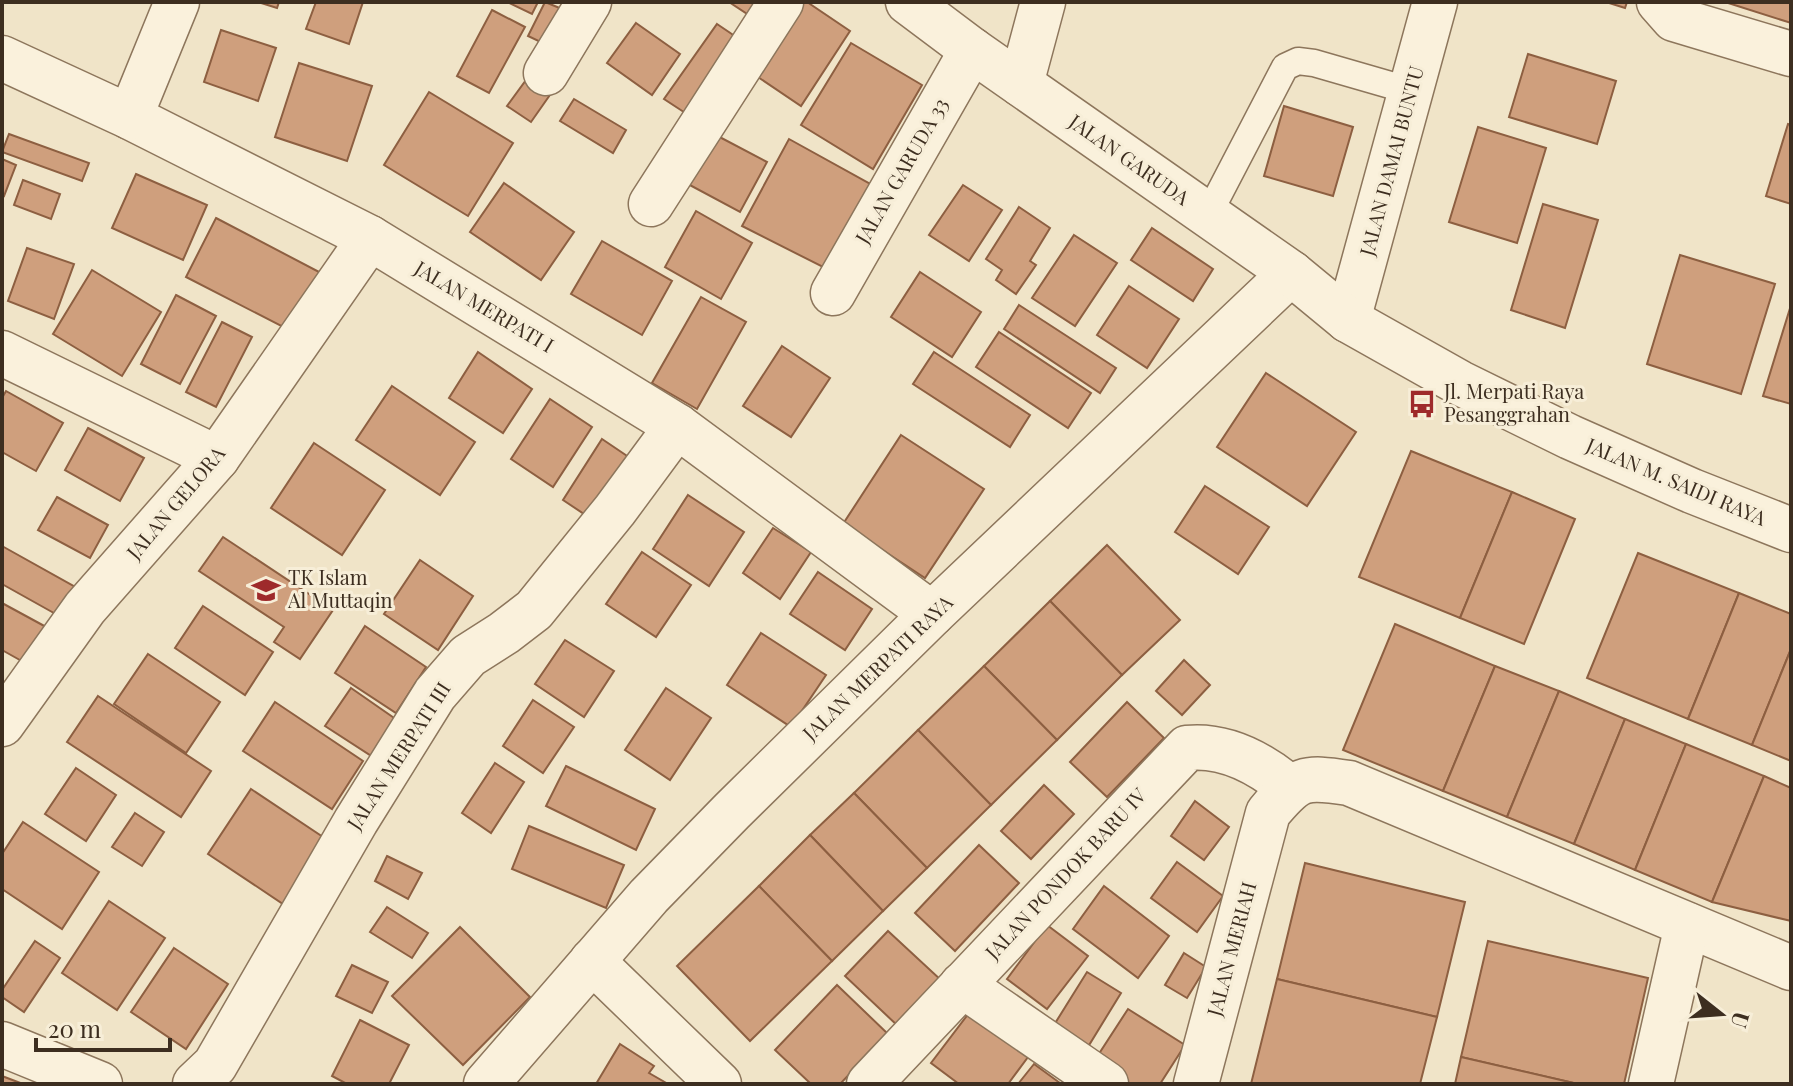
<svg xmlns="http://www.w3.org/2000/svg" width="1793" height="1086" viewBox="0 0 1793 1086" font-family="'Playfair Display',serif">
<rect width="100%" height="100%" fill="#f0e4c8"/>
<!-- building -->
<g fill="#cf9f7d" stroke="#8d5f41" stroke-width="2">
<polygon points="258,2 279,2 277,8"/>
<polygon points="316,2 363,2 349,44 306,29"/>
<polygon points="507,2 538,2 532,14"/>
<polygon points="545,2 567,11 549,46 528,36"/>
<polygon points="729,2 770,2 758,21"/>
<polygon points="794,2 807,2 850,31 801,106 749,71"/>
<polygon points="1606,2 1627,2 1625,8"/>
<polygon points="1725,2 1791,2 1791,23"/>
<polygon points="492,10 525,27 489,93 457,76"/>
<polygon points="636,23 680,54 652,95 607,63"/>
<polygon points="717,24 748,45 696,120 664,99"/>
<polygon points="221,30 276,48 258,101 204,82"/>
<polygon points="851,43 922,85 873,169 801,125"/>
<polygon points="1528,54 1616,81 1597,144 1509,117"/>
<polygon points="299,63 372,86 347,161 275,137"/>
<polygon points="529,76 552,92 531,122 507,106"/>
<polygon points="429,92 513,143 468,216 384,165"/>
<polygon points="574,99 626,130 613,153 560,121"/>
<polygon points="1284,106 1353,127 1333,196 1264,176"/>
<polygon points="1788,124 1791,125 1791,204 1766,196"/>
<polygon points="1478,127 1546,148 1517,243 1449,222"/>
<polygon points="712,133 767,162 740,212 686,183"/>
<polygon points="9,134 89,163 82,181 2,152"/>
<polygon points="789,139 872,185 825,268 742,226"/>
<polygon points="2,159 16,165 4,196 2,195"/>
<polygon points="136,174 207,205 183,260 112,228"/>
<polygon points="23,180 60,194 51,219 14,205"/>
<polygon points="504,183 574,232 541,280 470,232"/>
<polygon points="963,185 1002,210 969,261 929,235"/>
<polygon points="1543,204 1598,220 1565,328 1511,310"/>
<polygon points="1019,207 1050,228 1030,261 1036,265 1016,294 996,280 1002,270 986,259"/>
<polygon points="696,211 752,243 721,299 665,267"/>
<polygon points="216,218 321,273 291,331 186,277"/>
<polygon points="1152,228 1213,269 1193,301 1131,260"/>
<polygon points="1074,235 1117,263 1075,326 1032,298"/>
<polygon points="602,241 672,281 642,335 571,294"/>
<polygon points="27,248 74,264 54,319 8,301"/>
<polygon points="1680,255 1775,284 1741,394 1647,364"/>
<polygon points="92,270 161,312 122,376 53,334"/>
<polygon points="920,272 981,312 952,357 891,317"/>
<polygon points="1129,286 1179,319 1147,368 1097,335"/>
<polygon points="176,295 216,316 180,384 141,364"/>
<polygon points="701,297 746,322 697,409 652,383"/>
<polygon points="1019,305 1116,368 1100,393 1004,329"/>
<polygon points="1791,305 1791,404 1763,396"/>
<polygon points="222,322 252,337 216,407 186,392"/>
<polygon points="999,332 1091,393 1068,428 976,367"/>
<polygon points="782,346 830,378 791,437 743,406"/>
<polygon points="478,352 532,389 503,433 449,398"/>
<polygon points="934,352 1030,415 1010,447 913,384"/>
<polygon points="1266,373 1356,432 1307,506 1217,447"/>
<polygon points="392,386 475,442 440,495 356,440"/>
<polygon points="6,391 63,423 36,471 2,452 2,398"/>
<polygon points="550,399 592,427 553,487 511,459"/>
<polygon points="88,428 144,458 120,501 65,470"/>
<polygon points="901,435 984,489 925,578 843,524"/>
<polygon points="602,439 639,464 599,524 563,500"/>
<polygon points="314,443 385,490 342,555 271,508"/>
<polygon points="1411,451 1512,492 1460,618 1359,577"/>
<polygon points="1205,486 1269,527 1238,574 1175,532"/>
<polygon points="1512,492 1575,519 1524,644 1460,618"/>
<polygon points="688,495 744,532 709,586 653,549"/>
<polygon points="57,497 108,525 90,558 38,530"/>
<polygon points="773,528 811,552 780,599 743,573"/>
<polygon points="223,537 333,610 300,659 274,642 284,627 199,571"/>
<polygon points="1107,545 1180,620 1122,675 1050,601"/>
<polygon points="2,546 77,588 61,617 2,584"/>
<polygon points="642,552 691,585 656,637 606,604"/>
<polygon points="1638,553 1739,593 1688,719 1587,678"/>
<polygon points="420,560 473,596 438,650 384,614"/>
<polygon points="818,572 872,609 845,650 790,614"/>
<polygon points="1739,593 1791,614 1791,649 1752,745 1688,719"/>
<polygon points="1050,601 1122,675 1057,740 984,666"/>
<polygon points="2,603 48,628 27,664 2,650"/>
<polygon points="203,606 273,652 245,695 175,648"/>
<polygon points="1395,624 1495,666 1443,791 1343,750"/>
<polygon points="365,626 426,667 396,713 335,673"/>
<polygon points="761,633 826,675 791,727 727,685"/>
<polygon points="565,640 614,671 584,717 535,684"/>
<polygon points="1791,649 1791,761 1752,745"/>
<polygon points="148,654 220,702 186,753 114,704"/>
<polygon points="1184,660 1210,685 1182,715 1156,691"/>
<polygon points="984,666 1057,740 991,805 918,730"/>
<polygon points="1495,666 1559,691 1507,817 1443,791"/>
<polygon points="351,688 397,720 373,757 325,726"/>
<polygon points="666,688 711,718 670,780 625,750"/>
<polygon points="1559,691 1625,719 1574,844 1507,817"/>
<polygon points="98,696 211,771 181,817 67,742"/>
<polygon points="533,700 574,727 543,773 503,746"/>
<polygon points="275,702 363,761 332,809 243,751"/>
<polygon points="1127,702 1164,738 1107,797 1070,762"/>
<polygon points="1625,719 1686,744 1635,870 1574,844"/>
<polygon points="918,730 991,805 927,868 854,793"/>
<polygon points="1686,744 1764,776 1712,902 1635,870"/>
<polygon points="495,763 524,782 491,833 462,813"/>
<polygon points="566,766 655,809 636,850 546,806"/>
<polygon points="76,768 116,795 86,841 45,814"/>
<polygon points="1764,776 1791,788 1791,921 1712,902"/>
<polygon points="1044,785 1074,814 1031,859 1001,831"/>
<polygon points="251,789 326,839 283,904 208,854"/>
<polygon points="854,793 927,868 883,911 810,835"/>
<polygon points="1195,801 1229,827 1204,860 1171,836"/>
<polygon points="135,813 164,832 142,866 112,847"/>
<polygon points="23,822 99,872 62,929 2,889 2,854"/>
<polygon points="529,826 624,865 606,908 512,869"/>
<polygon points="810,835 883,911 832,961 759,886"/>
<polygon points="979,845 1019,883 955,951 915,913"/>
<polygon points="387,856 422,873 408,899 375,881"/>
<polygon points="1177,862 1223,896 1197,932 1151,898"/>
<polygon points="1305,863 1465,902 1437,1017 1277,979"/>
<polygon points="759,886 832,961 750,1041 677,966"/>
<polygon points="1104,886 1169,936 1138,978 1073,929"/>
<polygon points="109,901 165,938 117,1010 62,973"/>
<polygon points="387,907 428,933 412,958 370,932"/>
<polygon points="1047,925 1088,956 1047,1009 1007,979"/>
<polygon points="460,927 530,997 463,1065 392,996"/>
<polygon points="888,931 942,981 899,1027 845,976"/>
<polygon points="35,941 60,958 24,1012 2,997 2,990"/>
<polygon points="1488,941 1648,978 1624,1084 1578,1084 1461,1057"/>
<polygon points="174,948 228,984 186,1049 131,1012"/>
<polygon points="1184,953 1206,967 1187,998 1165,985"/>
<polygon points="352,965 388,982 372,1013 336,996"/>
<polygon points="1087,972 1121,993 1083,1055 1049,1033"/>
<polygon points="1277,979 1437,1017 1420,1084 1251,1084"/>
<polygon points="837,985 888,1034 840,1084 811,1084 775,1050"/>
<polygon points="972,1009 1031,1053 1008,1084 959,1084 931,1063"/>
<polygon points="1128,1009 1185,1045 1160,1084 1126,1084 1093,1063"/>
<polygon points="360,1020 409,1045 389,1084 347,1084 332,1076"/>
<polygon points="620,1044 654,1066 649,1073 668,1084 596,1084"/>
<polygon points="1461,1057 1578,1084 1455,1084"/>
<polygon points="1034,1064 1060,1083 1059,1084 1018,1084"/>
<polygon points="2,1076 23,1084 2,1084"/>
</g>
<g fill="none" stroke-linecap="round" stroke-linejoin="round">
<defs>
<polyline id="service" points="1208,215 1285,67 1298,61 1314,63 1411,91"/>
<g id="minor">
<polyline points="1659,2 1674,19 1791,54"/>
<polyline points="2,58 130,117 370,238 677,426 932,614"/>
<polyline points="546,73 589,2"/>
<polyline points="1021,84 1043,2"/>
<polyline points="130,117 177,2"/>
<polyline points="651,204 781,2"/>
<polyline points="833,293 972,50"/>
<polyline points="1348,320 1435,2"/>
<polyline points="2,353 217,458"/>
<polyline points="2,724 85,608 217,458 370,238"/>
<polyline points="592,961 719,1084"/>
<polyline points="962,985 1106,1084"/>
<polyline points="2,1044 100,1084"/>
<polyline points="195,1084 215,1065 356,821 435,694 468,656 504,633 534,610 615,510 677,426"/>
<polyline points="486,1084 649,896 732,811 932,614 1291,273"/>
<path d="M 869,1084 L 1187,748 C 1226,744 1260,763 1289,787"/>
<path d="M 1196,1084 L 1268,813 C 1298,777 1303,776 1349,783 L 1791,968"/>
<polyline points="1651,1084 1687,925"/>
</g>
<polyline id="tertiary" points="908,2 972,50 1291,273 1348,320 1460,383 1570,437 1692,491 1791,530"/>
</defs>
<!-- service casing -->
<use href="#service" stroke="#8d765c" stroke-width="29"/>
<!-- minor casing -->
<use href="#minor" stroke="#8d765c" stroke-width="47"/>
<!-- tertiary casing -->
<use href="#tertiary" stroke="#8d765c" stroke-width="47"/>
<!-- service -->
<use href="#service" stroke="#faf1dc" stroke-width="26"/>
<!-- minor -->
<use href="#minor" stroke="#faf1dc" stroke-width="44"/>
<!-- tertiary -->
<use href="#tertiary" stroke="#faf1dc" stroke-width="44"/>
</g>
<!-- icons -->
<defs>
<symbol id="bus-bare" viewBox="-9 -9 18 18"><path d="M-5-6H5V4H4V6H2V4H-2V6H-4V4H-5ZM-3.5-4V0h7V-4ZM-3.5 1.2v1.5H-2V1.2ZM2 1.2v1.5H3.5V1.2Z" fill="#9e2a2b" stroke="#f7eed8" stroke-width="2.5" paint-order="stroke"/></symbol>
<symbol id="school-bare" viewBox="-9 -9 18 18"><path d="M0-5L7-2L0 1L-7-2ZM-4 1L0 2.5L4 1V4Q0 6-4 4Z" fill="#9e2a2b" stroke="#f7eed8" stroke-width="2.5" paint-order="stroke"/></symbol>
</defs>
<g fill-rule="evenodd">
<use href="#bus-bare" x="1402" y="384" width="40" height="40"/>
<use href="#school-bare" x="246" y="570" width="40" height="40"/>
</g>
<g text-anchor="middle" stroke-width="6" stroke-linejoin="round" paint-order="stroke">
<!-- street labels -->
<g font-size="20" fill="#3d2e20" stroke="#f7eed8">
<text transform="translate(1129 160) rotate(35)" y="7">JALAN GARUDA</text>
<text transform="translate(1392 161) rotate(-75)" y="7">JALAN DAMAI BUNTU</text>
<text transform="translate(902 171) rotate(-60)" y="7">JALAN GARUDA 33</text>
<text transform="translate(484 307) rotate(31)" y="7">JALAN MERPATI I</text>
<text transform="translate(1676 482) rotate(23)" y="7">JALAN M. SAIDI RAYA</text>
<text transform="translate(176 503) rotate(-50)" y="7">JALAN GELORA</text>
<text transform="translate(878 668) rotate(-44)" y="7">JALAN MERPATI RAYA</text>
<text transform="translate(399 756) rotate(-57)" y="7">JALAN MERPATI III</text>
<text transform="translate(1066 874) rotate(-47)" y="7">JALAN PONDOK BARU IV</text>
<text transform="translate(1232 949) rotate(-75)" y="7">JALAN MERIAH</text>
</g>
<!-- poi labels -->
<g font-size="20" fill="#3d2e20" stroke="#f7eed8" text-anchor="start">
<text x="1444" y="399">Jl. Merpati Raya<tspan x="1444" dy="23">Pesanggrahan</tspan></text>
<text x="288" y="585">TK Islam<tspan x="288" dy="23">Al Muttaqin</tspan></text>
</g>
</g>
<!-- border -->
<rect width="1793" height="1086" fill="none" stroke="#3d2e20" stroke-width="8"/>
<!-- north arrow -->
<g transform="translate(1721 1014) rotate(107)" stroke="#f7eed8" stroke-width="6" paint-order="stroke">
<path d="M0-6L14 30L0 20L-14 30Z" fill="#3d2e20"/>
<text y="-12" font-size="22" font-weight="bold" text-anchor="middle" fill="#3d2e20">U</text>
</g>
<!-- scale -->
<path d="M36 1038v12h134v-12" fill="none" stroke="#3d2e20" stroke-width="4"/>
<text x="48" y="1038" font-size="24" fill="#3d2e20" stroke="#f7eed8" stroke-width="6" paint-order="stroke">20 m</text>
</svg>
